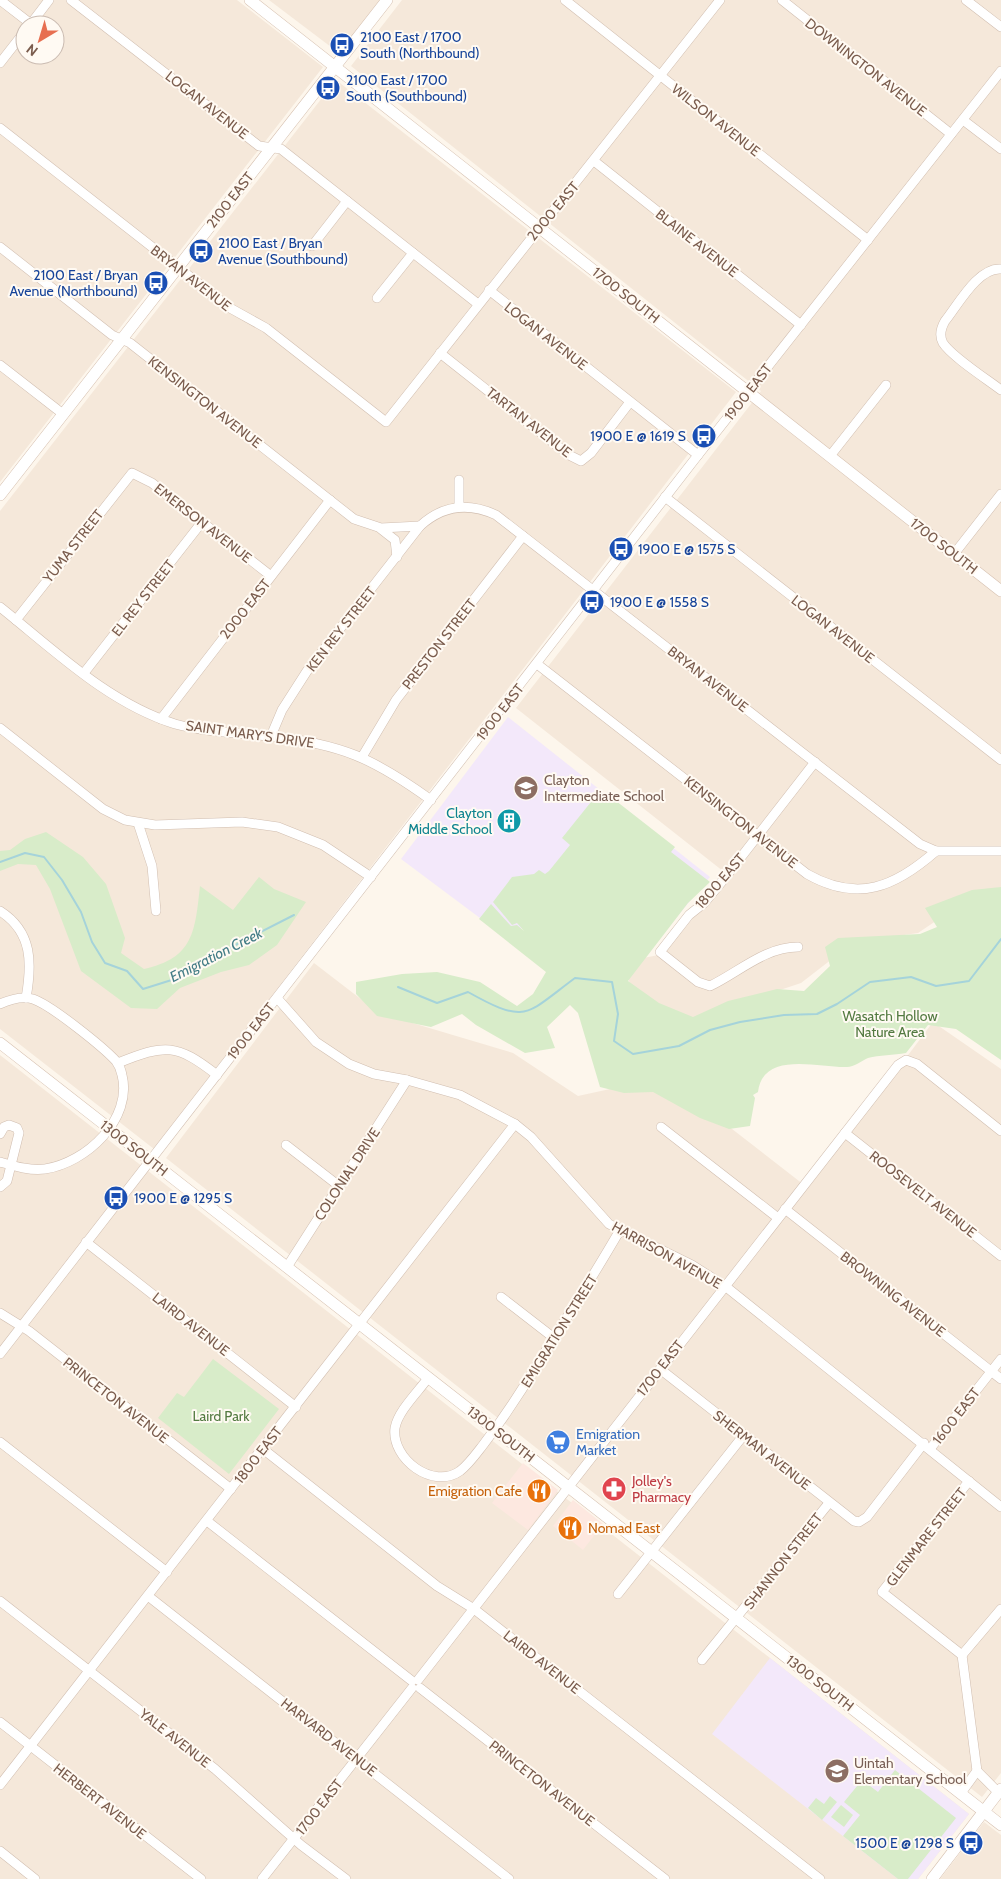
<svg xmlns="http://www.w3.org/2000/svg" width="1001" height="1879" viewBox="0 0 1001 1879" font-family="Cabin,sans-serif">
<rect width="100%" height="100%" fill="#fdf6ec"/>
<!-- residential -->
<g fill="#f5e8da" fill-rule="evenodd">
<path d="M 0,0 L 237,0 L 323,67 L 0,482 ZM 25,25 L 55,25 L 55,55 L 25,55 Z"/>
<polygon points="269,0 380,0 339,53"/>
<polygon points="402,0 1001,0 1001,894 970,898 918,933 854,942 801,983 674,1025 639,1008 622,962 664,954 728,875 516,708 761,391 351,66"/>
<polygon points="336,80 736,392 154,1149 0,1029 0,511"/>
<polygon points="314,963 379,1013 513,1053 578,1096 665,1077 808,1188 933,1022 1001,1069 1001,1773 982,1797 166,1158"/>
<polygon points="0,1055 969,1814 918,1879 0,1879"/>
<polygon points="984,1822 1001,1835 1001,1879 940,1879"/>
</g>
<!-- commercial -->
<g fill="#fde8e0">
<polygon points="523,1463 558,1490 528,1530 492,1503"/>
<polygon points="573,1500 603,1524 583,1550 553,1526"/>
</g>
<!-- education -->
<g fill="#f3e8fa">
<polygon points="508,717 710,877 650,949 553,914 504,936 401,859"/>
<polygon points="770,1658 969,1814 918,1879 898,1879 712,1734"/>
</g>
<!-- green -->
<g fill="#d8ecc9">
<path d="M 601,795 L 611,797 L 675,847 L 671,852 L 710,882 L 688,903 L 628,981 L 659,1003 L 693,1017 L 728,1001 L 777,989 L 804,991 L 830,966 L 825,947 L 838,938 L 920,934 L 937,927 L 925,908 L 972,890 L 1001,887 L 1001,1060 L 956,1029 L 928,1025 L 906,1053 C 894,1055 879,1055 868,1058 C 861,1061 854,1067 847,1067 C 819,1068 763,1050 758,1092 L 753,1095 L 755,1098 L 750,1126 L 729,1129 L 700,1118 L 653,1092 L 624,1093 L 600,1087 L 578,1013 L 570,1005 L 547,1027 L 555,1048 L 525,1053 L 476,1025 L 462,1014 L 431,1027 L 377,1016 L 356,994 L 356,982 L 402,974 L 437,972 L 480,982 L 517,1006 L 533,994 L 546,972 L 479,919 L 491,904 L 511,926 L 517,925 L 524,931 L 517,923 L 512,925 L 493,902 L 512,877 L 534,874 L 539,870 L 545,874 L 549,871 L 570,845 L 562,838 L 595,797 L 598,800 Z"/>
<path d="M 46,832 L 83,857 L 106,884 L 125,938 L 121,953 L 144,969 C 194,958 195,931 200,886 L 233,910 L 259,877 L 274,889 L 306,902 L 277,945 L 249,965 L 221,972 L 180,988 L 157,1009 L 131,1008 L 81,971 L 50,889 L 36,865 L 18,864 L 0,871 L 0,851 L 10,850 L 25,839 Z"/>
<polygon points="213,1359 279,1409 229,1474 158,1418 177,1393 184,1397"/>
<polygon points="895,1770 956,1818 908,1879 898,1879 843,1836 860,1815 844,1802 862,1780 878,1792"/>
<polygon points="830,1796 837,1802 822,1820 808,1808 816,1798 824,1804"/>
<polygon points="841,1805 853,1815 844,1827 831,1817"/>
</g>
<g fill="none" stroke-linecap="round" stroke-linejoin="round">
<!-- stream -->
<g stroke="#a5d3da" stroke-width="2">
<polyline points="0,862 25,853 44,857 62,880 81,912 92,942 105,963 127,971 143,989 178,978 202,962 294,915"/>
<path d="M 398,987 L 437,1003 L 468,992 C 527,1025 525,1015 575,978 L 612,982 L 618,1014 L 614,1041 L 633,1054 L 679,1046 L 710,1030 L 740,1022 L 784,1015 L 817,1014 L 837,1004 L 870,982 L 911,977 L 936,986 L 969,981 L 1001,939"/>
</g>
<defs>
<g id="street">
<polyline points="0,0 31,24"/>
<polyline points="71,0 259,146 281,149 478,304"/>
<polyline points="565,0 868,240"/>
<polyline points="782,0 951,134"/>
<polyline points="966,0 1001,27"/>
<polyline points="30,25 49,0"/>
<polyline points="0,63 25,31"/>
<polyline points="963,120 1001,149"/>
<polyline points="0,128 230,308 266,328 386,422 720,0"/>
<polyline points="594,161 801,325"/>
<polyline points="312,246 347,201"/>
<polyline points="0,247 112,335 130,343 354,519 381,528 420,526"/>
<path d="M 1001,269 C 978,267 958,305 945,321 C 941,328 939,336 943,343 C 951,356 988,380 1001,390"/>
<polyline points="489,290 698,455"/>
<polyline points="377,298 413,253"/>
<polyline points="440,353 569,455 581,461 591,453 630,402"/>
<polyline points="0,365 63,414"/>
<polyline points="830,456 886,385"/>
<polyline points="665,497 1001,760"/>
<polyline points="459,506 459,480"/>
<polyline points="381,529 395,540 397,557"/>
<polyline points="954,554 1001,494"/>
<path d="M 0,607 C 54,650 108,703 175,724 C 205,732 238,733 269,736 C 341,744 373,758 431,800"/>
<polyline points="16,620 132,473 152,483 271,576"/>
<path d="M 537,664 L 807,874 C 858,903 895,887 936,851"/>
<polyline points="84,673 202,522"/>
<polyline points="161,719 330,500"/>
<polyline points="0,728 103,809 125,820 155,825 242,822 278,827 323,845 371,877"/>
<path d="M 271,736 L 282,710 L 307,671 L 420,526 C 443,505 468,502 496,515 L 920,844 L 936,851 L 1001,851"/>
<polyline points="362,757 396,700 523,536"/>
<polyline points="138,823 152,866 156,911"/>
<path d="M 0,911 C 33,932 32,964 26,998"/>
<path d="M 798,947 C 765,947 739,972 710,986 L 698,982 L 660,952 L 689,915 L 704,903 L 724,879 L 815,762"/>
<polyline points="277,998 316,1042 349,1064 374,1074 407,1080 460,1095 515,1124 531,1137 609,1224 692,1265 725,1286 1001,1507"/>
<path d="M 0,1004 C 11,999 22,996 33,999 C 51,1005 103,1047 116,1061 C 119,1065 121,1070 122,1075 C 133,1119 86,1163 45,1169 C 30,1171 14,1166 0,1162"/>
<path d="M 118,1063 C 165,1044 176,1043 217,1075"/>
<polyline points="661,1127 778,1218"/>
<polyline points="845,1133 1001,1256"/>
<polyline points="0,1134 4,1127 9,1125 17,1128 19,1133 7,1181 0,1187"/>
<polyline points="286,1145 339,1186"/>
<polyline points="785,1209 1001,1379"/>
<polyline points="86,1242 296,1407"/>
<polyline points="287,1267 407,1080"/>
<polyline points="501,1297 554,1338"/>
<polyline points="0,1313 29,1331 231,1489"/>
<polyline points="0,1354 698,455 1001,71"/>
<polyline points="660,1369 854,1521 859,1522 867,1517 924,1443"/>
<path d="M 428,1378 C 418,1392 398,1411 395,1428 C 391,1459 433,1490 460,1471 C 469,1464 476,1454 483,1445 C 503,1419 521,1392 538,1363 C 566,1319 594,1275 620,1230"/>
<polyline points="0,1442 167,1572"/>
<polyline points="263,1449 437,1586 474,1609 820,1879"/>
<polyline points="930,1449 1001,1359"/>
<polyline points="207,1521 412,1681"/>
<polyline points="618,1594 743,1436"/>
<polyline points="148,1596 509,1879"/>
<polyline points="0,1601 215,1769 301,1845 346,1879"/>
<polyline points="962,1655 882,1592 969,1481"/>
<polyline points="962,1655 977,1771 998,1792"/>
<polyline points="962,1655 1001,1609"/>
<polyline points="702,1660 829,1503"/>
<polyline points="418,1680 898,1065 906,1060 917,1064 1001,1131"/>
<polyline points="420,1688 665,1879"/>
<polyline points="0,1722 201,1879"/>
<polyline points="0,1785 515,1124"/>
<polyline points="961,1793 977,1771"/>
<polyline points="0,1851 35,1879"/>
<polyline points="262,1879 412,1688"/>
</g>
<g id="secondary">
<polyline points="250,0 1001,591"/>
<polyline points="0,495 387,0"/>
<polyline points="0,1043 1001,1825"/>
<polyline points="932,1879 1001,1789"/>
</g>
</defs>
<!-- street casing -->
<use href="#street" stroke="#d1beb0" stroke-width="10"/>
<!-- secondary casing -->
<use href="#secondary" stroke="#d6c0b0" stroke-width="12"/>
<!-- street -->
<use href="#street" stroke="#fff" stroke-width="9"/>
<!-- secondary -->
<use href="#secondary" stroke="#fff" stroke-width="11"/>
</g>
<!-- icons -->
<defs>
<symbol id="bus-disc" viewBox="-11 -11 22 22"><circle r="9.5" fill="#1a4fb4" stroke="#fffaf3"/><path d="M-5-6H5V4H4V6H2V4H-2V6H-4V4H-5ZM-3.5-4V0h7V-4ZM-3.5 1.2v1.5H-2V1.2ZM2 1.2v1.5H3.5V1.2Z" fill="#fff"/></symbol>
<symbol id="school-disc" viewBox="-11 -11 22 22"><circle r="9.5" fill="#8d6e63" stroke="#fffaf3"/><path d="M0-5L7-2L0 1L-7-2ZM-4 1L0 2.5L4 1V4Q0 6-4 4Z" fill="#fff"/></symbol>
<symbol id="building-disc" viewBox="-11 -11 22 22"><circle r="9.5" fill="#0f9aa8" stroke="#fffaf3"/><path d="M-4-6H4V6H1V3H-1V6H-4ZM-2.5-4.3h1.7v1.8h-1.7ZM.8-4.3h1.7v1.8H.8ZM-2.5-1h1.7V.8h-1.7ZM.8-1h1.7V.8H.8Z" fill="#fff"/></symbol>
<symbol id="supermarket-disc" viewBox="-11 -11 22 22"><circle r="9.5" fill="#3f7fe0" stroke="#fffaf3"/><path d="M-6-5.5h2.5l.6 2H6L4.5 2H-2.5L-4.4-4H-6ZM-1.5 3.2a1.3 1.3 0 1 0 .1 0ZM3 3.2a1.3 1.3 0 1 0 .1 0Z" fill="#fff"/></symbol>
<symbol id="pharmacy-disc" viewBox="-11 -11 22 22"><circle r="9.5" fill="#e0444e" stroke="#fffaf3"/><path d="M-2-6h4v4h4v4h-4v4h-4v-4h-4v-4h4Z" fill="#fff"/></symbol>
<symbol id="restaurant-disc" viewBox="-11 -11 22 22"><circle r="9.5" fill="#e8710a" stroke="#fffaf3"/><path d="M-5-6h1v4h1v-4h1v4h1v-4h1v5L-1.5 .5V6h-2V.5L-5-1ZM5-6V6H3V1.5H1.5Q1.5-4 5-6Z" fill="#fff"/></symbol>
</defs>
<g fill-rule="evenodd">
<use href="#bus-disc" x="328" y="31" width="28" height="28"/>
<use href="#bus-disc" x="314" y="74" width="28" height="28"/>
<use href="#bus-disc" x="187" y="237" width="28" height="28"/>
<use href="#bus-disc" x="142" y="269" width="28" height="28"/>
<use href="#bus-disc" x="690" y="422" width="28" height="28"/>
<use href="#bus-disc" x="607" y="535" width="28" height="28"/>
<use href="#bus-disc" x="578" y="588" width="28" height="28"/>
<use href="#school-disc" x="512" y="774" width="28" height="28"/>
<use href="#building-disc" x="495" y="807" width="28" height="28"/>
<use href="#bus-disc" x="102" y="1184" width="28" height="28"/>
<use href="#supermarket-disc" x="544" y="1428" width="28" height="28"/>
<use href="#pharmacy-disc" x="600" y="1475" width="28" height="28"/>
<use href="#restaurant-disc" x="525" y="1477" width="28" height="28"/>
<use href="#restaurant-disc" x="556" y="1514" width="28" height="28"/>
<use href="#school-disc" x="823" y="1757" width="28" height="28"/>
<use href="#bus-disc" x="957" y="1829" width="28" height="28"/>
</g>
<g text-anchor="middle" stroke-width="4" stroke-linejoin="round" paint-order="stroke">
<!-- transit labels -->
<g font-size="14" fill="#164399" stroke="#fffaf3" text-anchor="start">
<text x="360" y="42">2100 East / 1700<tspan x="360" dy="16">South (Northbound)</tspan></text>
<text x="346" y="85">2100 East / 1700<tspan x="346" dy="16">South (Southbound)</tspan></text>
<text x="218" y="248">2100 East / Bryan<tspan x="218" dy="16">Avenue (Southbound)</tspan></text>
<text x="138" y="280" text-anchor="end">2100 East / Bryan<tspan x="138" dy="16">Avenue (Northbound)</tspan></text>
<text x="686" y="441" text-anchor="end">1900 E @ 1619 S</text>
<text x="638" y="554">1900 E @ 1575 S</text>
<text x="610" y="607">1900 E @ 1558 S</text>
<text x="134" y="1203">1900 E @ 1295 S</text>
<text x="954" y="1848" text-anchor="end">1500 E @ 1298 S</text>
</g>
<!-- street labels -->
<g font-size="14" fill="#7a5c4d" stroke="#fffaf3">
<text transform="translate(866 67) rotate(38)" y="5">DOWNINGTON AVENUE</text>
<text transform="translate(207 105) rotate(38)" y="5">LOGAN AVENUE</text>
<text transform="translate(716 120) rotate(38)" y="5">WILSON AVENUE</text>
<text transform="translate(230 200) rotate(-52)" y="5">2100 EAST</text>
<text transform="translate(553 211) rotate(-50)" y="5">2000 EAST</text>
<text transform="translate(697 243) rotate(38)" y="5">BLAINE AVENUE</text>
<text transform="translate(191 278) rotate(38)" y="5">BRYAN AVENUE</text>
<text transform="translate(626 295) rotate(38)" y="5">1700 SOUTH</text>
<text transform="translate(546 336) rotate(38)" y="5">LOGAN AVENUE</text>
<text transform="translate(748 392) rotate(-52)" y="5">1900 EAST</text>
<text transform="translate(205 402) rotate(38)" y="5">KENSINGTON AVENUE</text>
<text transform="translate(529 422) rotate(38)" y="5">TARTAN AVENUE</text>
<text transform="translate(203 523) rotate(38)" y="5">EMERSON AVENUE</text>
<text transform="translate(73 546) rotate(-52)" y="5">YUMA STREET</text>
<text transform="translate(944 546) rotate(38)" y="5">1700 SOUTH</text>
<text transform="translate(143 598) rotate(-52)" y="5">EL REY STREET</text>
<text transform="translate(245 609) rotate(-52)" y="5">2000 EAST</text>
<text transform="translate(341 629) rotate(-52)" y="5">KEN REY STREET</text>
<text transform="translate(833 629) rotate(38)" y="5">LOGAN AVENUE</text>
<text transform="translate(439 644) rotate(-52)" y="5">PRESTON STREET</text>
<text transform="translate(708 679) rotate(38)" y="5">BRYAN AVENUE</text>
<text transform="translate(500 712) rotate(-52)" y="5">1900 EAST</text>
<text transform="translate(250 734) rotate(8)" y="5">SAINT MARY'S DRIVE</text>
<text transform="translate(741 822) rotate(38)" y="5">KENSINGTON AVENUE</text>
<text transform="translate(720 881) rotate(-49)" y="5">1800 EAST</text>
<text transform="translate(251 1031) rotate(-52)" y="5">1900 EAST</text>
<text transform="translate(134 1148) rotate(38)" y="5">1300 SOUTH</text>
<text transform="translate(347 1174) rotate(-57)" y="5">COLONIAL DRIVE</text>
<text transform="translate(923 1194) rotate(38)" y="5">ROOSEVELT AVENUE</text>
<text transform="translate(667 1255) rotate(29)" y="5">HARRISON AVENUE</text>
<text transform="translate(893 1294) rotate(38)" y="5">BROWNING AVENUE</text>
<text transform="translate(191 1324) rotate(38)" y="5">LAIRD AVENUE</text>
<text transform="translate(559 1331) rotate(-58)" y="5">EMIGRATION STREET</text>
<text transform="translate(660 1368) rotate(-52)" y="5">1700 EAST</text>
<text transform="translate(116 1400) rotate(38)" y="5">PRINCETON AVENUE</text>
<text transform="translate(956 1416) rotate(-52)" y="5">1600 EAST</text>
<text transform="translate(501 1434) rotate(38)" y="5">1300 SOUTH</text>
<text transform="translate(762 1450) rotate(38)" y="5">SHERMAN AVENUE</text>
<text transform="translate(258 1455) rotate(-52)" y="5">1800 EAST</text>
<text transform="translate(926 1537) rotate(-52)" y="5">GLENMARE STREET</text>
<text transform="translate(783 1561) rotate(-52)" y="5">SHANNON STREET</text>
<text transform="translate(542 1662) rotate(38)" y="5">LAIRD AVENUE</text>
<text transform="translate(820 1683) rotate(38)" y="5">1300 SOUTH</text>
<text transform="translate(329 1737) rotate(38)" y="5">HARVARD AVENUE</text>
<text transform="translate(175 1738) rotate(38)" y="5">YALE AVENUE</text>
<text transform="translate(542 1783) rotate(38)" y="5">PRINCETON AVENUE</text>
<text transform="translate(100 1801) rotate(38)" y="5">HERBERT AVENUE</text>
<text transform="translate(319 1807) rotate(-52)" y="5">1700 EAST</text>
</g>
<!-- education labels -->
<g font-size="14" fill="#785e54" stroke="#fffaf3" text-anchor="start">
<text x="544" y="785">Clayton<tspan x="544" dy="16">Intermediate School</tspan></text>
<text x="854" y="1768">Uintah<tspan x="854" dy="16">Elementary School</tspan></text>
</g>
<!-- culture labels -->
<g font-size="14" fill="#0d838f" stroke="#fffaf3" text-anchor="end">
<text x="492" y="818">Clayton<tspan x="492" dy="16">Middle School</tspan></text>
</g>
<!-- park labels -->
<g font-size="14" fill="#537a41" stroke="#fffaf3">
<text x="890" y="1021">Wasatch Hollow<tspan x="890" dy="16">Nature Area</tspan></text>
<text x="221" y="1421">Laird Park</text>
</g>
<!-- shop labels -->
<g font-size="14" fill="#366cbe" stroke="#fffaf3" text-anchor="start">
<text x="576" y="1439">Emigration<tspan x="576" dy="16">Market</tspan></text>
</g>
<!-- health labels -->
<g font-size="14" fill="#be3a42" stroke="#fffaf3" text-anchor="start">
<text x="632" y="1486">Jolley's<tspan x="632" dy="16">Pharmacy</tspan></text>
</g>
<!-- food labels -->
<g font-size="14" fill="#c56008" stroke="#fffaf3" text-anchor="end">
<text x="522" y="1496">Emigration Cafe</text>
<text x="588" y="1533" text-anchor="start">Nomad East</text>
</g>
<!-- water labels -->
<g font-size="15" font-style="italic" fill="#437c86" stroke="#fffaf3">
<text transform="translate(216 955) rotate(-27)" y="5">Emigration Creek</text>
</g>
</g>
<!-- north arrow -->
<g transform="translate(40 40) rotate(218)"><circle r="24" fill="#fffaf3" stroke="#cabbb1"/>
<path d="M0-4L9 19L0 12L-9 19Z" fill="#e76f51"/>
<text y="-8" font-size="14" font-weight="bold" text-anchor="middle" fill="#7a5c4d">N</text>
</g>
</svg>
